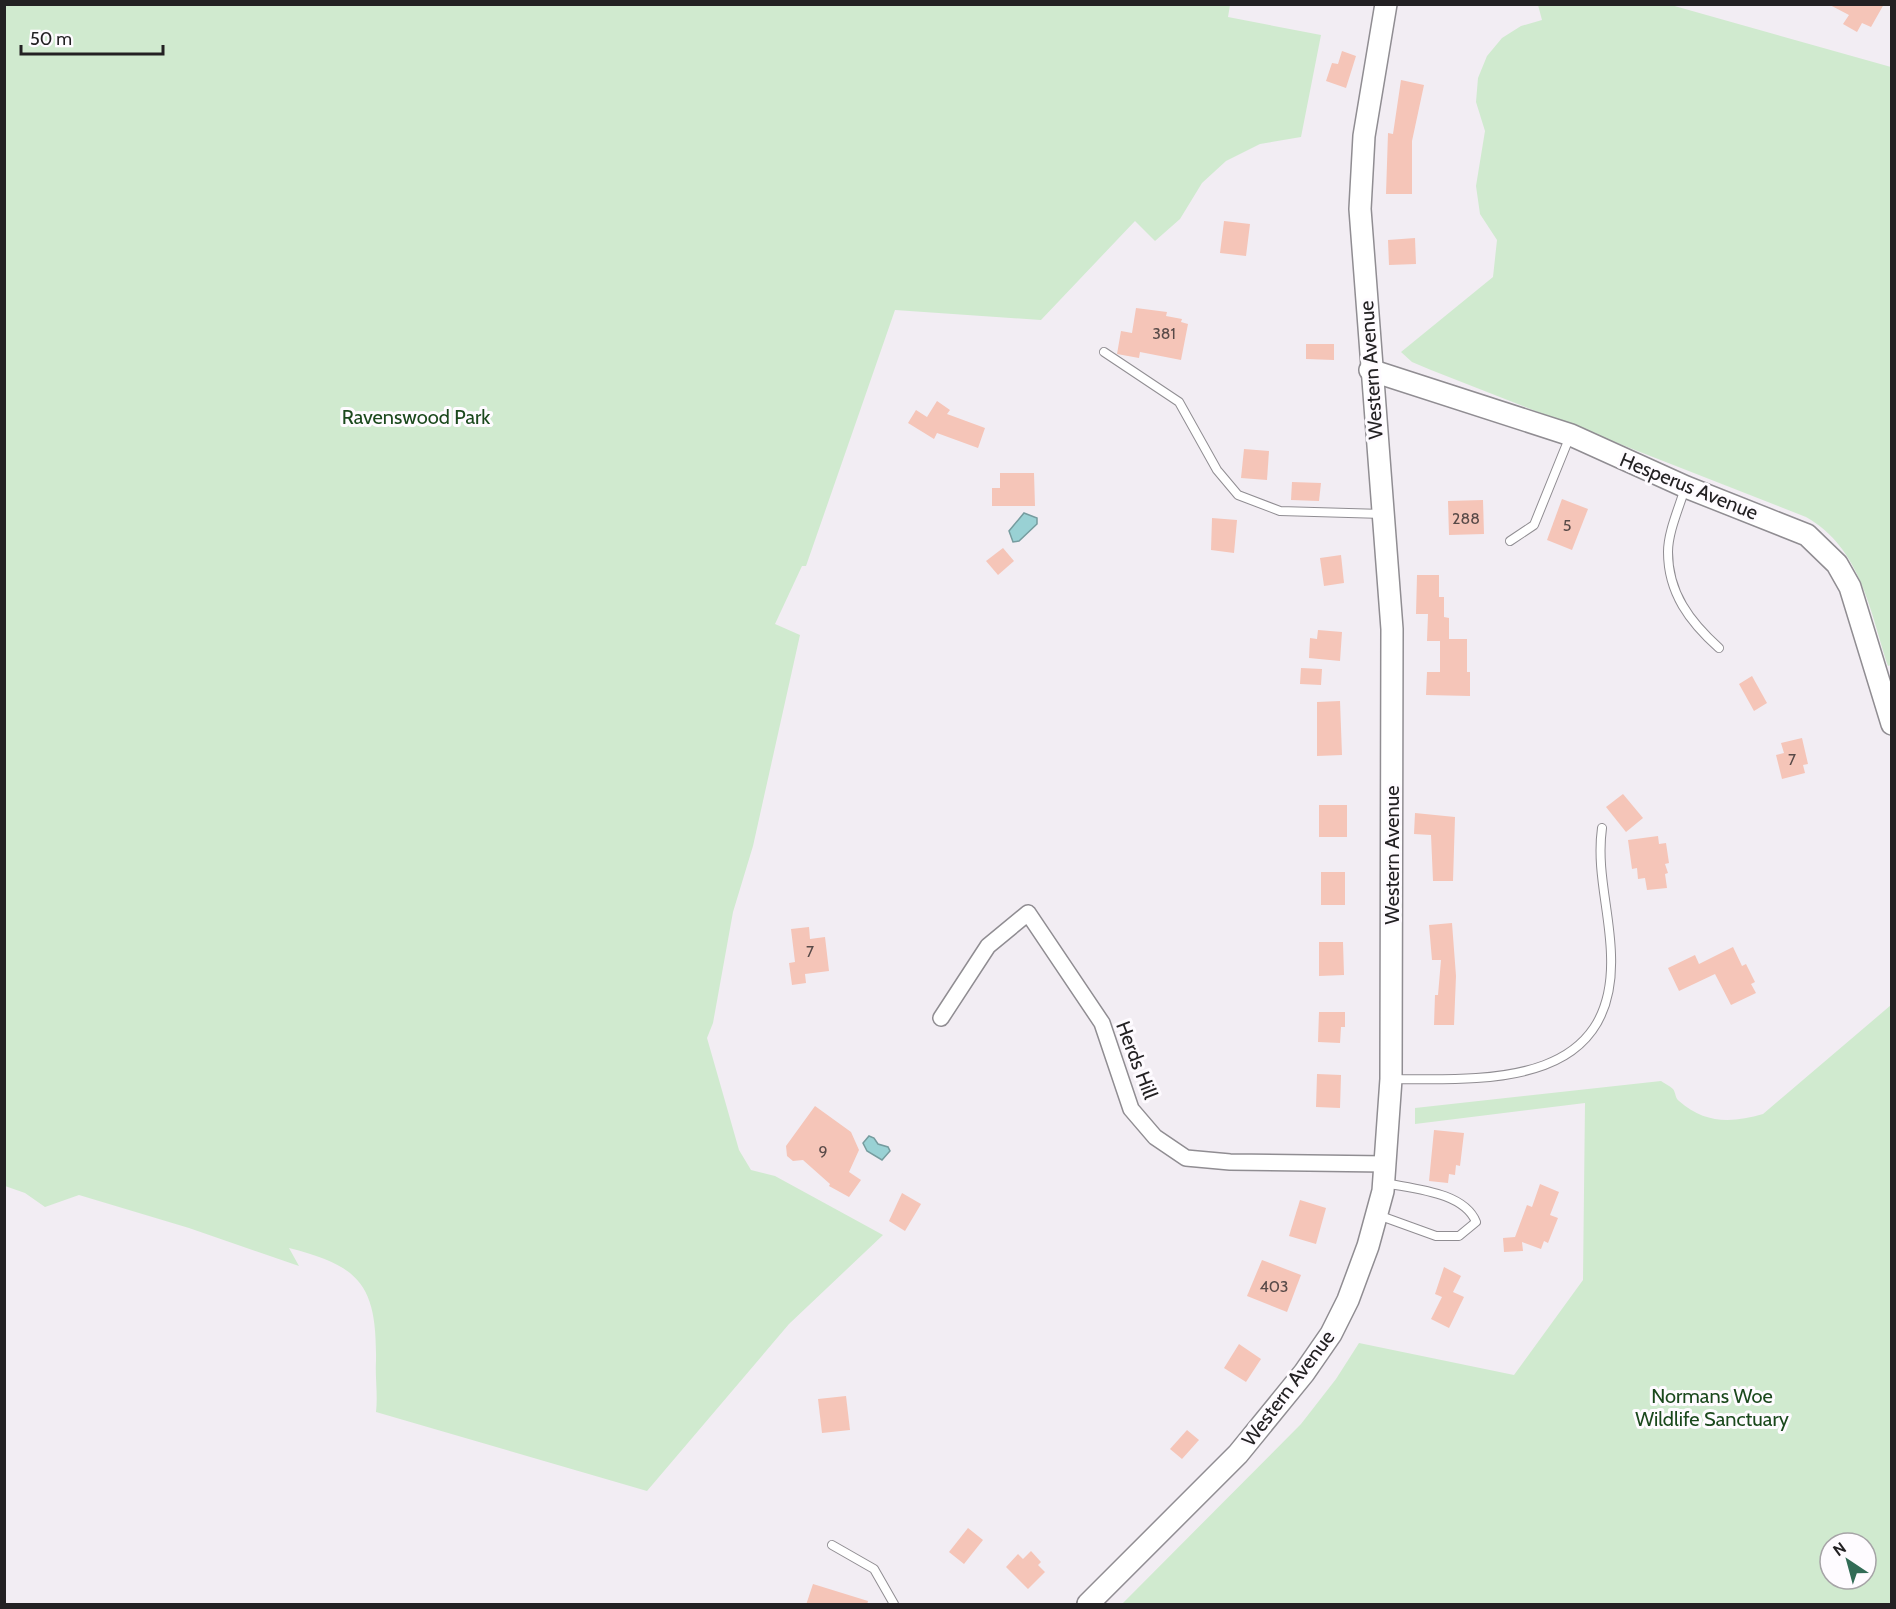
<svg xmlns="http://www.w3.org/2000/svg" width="1896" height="1609" viewBox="0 0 1896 1609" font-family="Cabin,sans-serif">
<rect width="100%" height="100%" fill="#f2edf3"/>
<!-- green -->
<g fill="#d0eacf" fill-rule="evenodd">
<path d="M 1230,5 L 1228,17 L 1321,35 L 1301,137 L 1260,144 L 1226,161 L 1202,183 L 1180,219 L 1155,241 L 1135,221 L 1041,320 L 895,310 L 806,566 L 802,566 L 775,624 L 800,635 L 753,846 L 733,912 L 713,1023 L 707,1038 L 739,1150 L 751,1170 L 775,1176 L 883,1235 L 789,1324 L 647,1491 L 376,1412 C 378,1395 375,1378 376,1361 C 377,1286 361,1266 289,1248 L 299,1266 L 189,1228 L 79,1195 L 45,1207 L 25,1193 L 5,1186 L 5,5 Z"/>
<path d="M 1538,5 L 1671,5 L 1891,67 L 1891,665 L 1888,666 C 1870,611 1861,548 1806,517 L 1431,370 L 1412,362 L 1401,352 L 1493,277 L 1497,240 L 1480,214 L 1476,186 L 1485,131 L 1476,102 L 1478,78 L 1487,56 L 1502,38 L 1521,26 L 1542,20 Z"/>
<path d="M 1891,1005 L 1891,1604 L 1122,1604 L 1301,1424 L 1336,1379 L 1359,1343 L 1514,1375 L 1583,1280 L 1585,1103 L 1415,1124 L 1415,1108 L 1661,1081 C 1664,1083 1670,1086 1673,1089 C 1676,1093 1675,1098 1679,1101 C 1705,1124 1732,1123 1763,1114 ZM 1830,1543 L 1866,1543 L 1866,1579 L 1830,1579 Z"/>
</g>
<!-- water -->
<g fill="#99d1d4" stroke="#769c9f" stroke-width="1.5">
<polygon points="1024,513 1037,518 1037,524 1019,541 1013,542 1009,531"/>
<polygon points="869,1136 874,1138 878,1144 888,1147 890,1151 882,1160 867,1151 863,1143"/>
</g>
<!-- building -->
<g fill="#f5c5b8">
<polygon points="1828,4 1884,4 1871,27 1862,23 1857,32 1843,24 1849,15"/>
<polygon points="1342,51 1356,56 1346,88 1326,81 1332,63 1338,64"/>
<polygon points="1401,80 1424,85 1412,141 1412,194 1386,194 1388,133 1393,134"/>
<polygon points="1224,221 1250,224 1246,256 1220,253"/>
<polygon points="1415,238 1416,264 1389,265 1388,240"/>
<polygon points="1136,308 1167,312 1166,316 1182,319 1181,322 1188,324 1181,360 1140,352 1139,358 1117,354 1121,331 1132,333"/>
<polygon points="1306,344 1334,344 1334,360 1306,359"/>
<polygon points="937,401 950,410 947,414 985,428 978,448 937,433 934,439 908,423 916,410 927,417"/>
<polygon points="1244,449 1269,451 1267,480 1241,478"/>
<polygon points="1000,473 1034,473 1035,506 992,506 992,488 1000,488"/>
<polygon points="1292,482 1321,483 1319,501 1291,500"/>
<polygon points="1562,499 1588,509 1572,550 1547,540"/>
<polygon points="1483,500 1484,534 1449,535 1448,501"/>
<polygon points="1212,518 1237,520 1234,553 1211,550"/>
<polygon points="1003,548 1014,561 998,575 986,561"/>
<polygon points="1341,555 1344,583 1324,586 1320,558"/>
<polygon points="1417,575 1439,575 1439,597 1444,597 1444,617 1449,618 1449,639 1467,639 1467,672 1470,672 1470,696 1426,695 1427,672 1440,672 1440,641 1427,641 1428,614 1416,614"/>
<polygon points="1318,630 1342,632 1340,661 1309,658 1310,638 1317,639"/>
<polygon points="1301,668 1322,669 1321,685 1300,684"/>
<polygon points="1752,676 1767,703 1754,711 1739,684"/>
<polygon points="1340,701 1342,755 1317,756 1317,702"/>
<polygon points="1802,738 1808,764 1803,765 1805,773 1782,779 1776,755 1784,753 1781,743"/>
<polygon points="1623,794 1643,818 1626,832 1606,807"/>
<rect x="1319" y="805" width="28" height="32"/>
<polygon points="1415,813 1455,817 1453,881 1433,881 1431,835 1414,834"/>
<polygon points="1658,836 1659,844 1666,843 1669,863 1665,864 1668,873 1665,874 1667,888 1647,890 1645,878 1638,879 1637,868 1632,869 1628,840"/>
<rect x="1321" y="872" width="24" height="33"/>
<polygon points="1452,923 1456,976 1454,1025 1434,1025 1435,995 1438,995 1441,960 1432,960 1429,925"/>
<polygon points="809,927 810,939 825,937 829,971 805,974 806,983 792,985 789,963 795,962 791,929"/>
<polygon points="1319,942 1343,942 1344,975 1319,976"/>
<polygon points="1733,947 1742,966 1746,964 1755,982 1751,984 1756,993 1731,1005 1715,974 1679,991 1668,968 1695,955 1699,964"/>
<polygon points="1319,1012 1345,1012 1345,1027 1341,1027 1340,1043 1318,1042"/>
<polygon points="1317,1074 1341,1075 1340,1108 1316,1107"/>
<polygon points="815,1106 851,1132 859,1150 849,1172 861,1180 849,1197 829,1186 830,1184 803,1160 793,1161 787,1156 786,1146"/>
<polygon points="1434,1130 1464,1133 1460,1166 1456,1165 1455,1175 1449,1174 1448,1183 1429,1181"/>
<polygon points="1540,1184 1559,1192 1550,1215 1558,1218 1548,1243 1544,1241 1541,1249 1522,1242 1523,1251 1504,1252 1503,1238 1515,1237 1527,1205 1532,1207"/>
<polygon points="902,1193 921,1204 905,1231 889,1221"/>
<polygon points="1300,1200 1326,1208 1316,1244 1289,1236"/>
<polygon points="1262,1260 1301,1275 1287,1312 1247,1296"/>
<polygon points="1444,1267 1461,1276 1453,1292 1464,1297 1449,1328 1431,1319 1442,1297 1435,1294"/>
<polygon points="1239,1344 1261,1359 1246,1382 1224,1368"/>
<polygon points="846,1396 850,1430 822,1433 818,1399"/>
<polygon points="1187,1430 1199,1440 1182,1459 1170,1449"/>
<polygon points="968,1528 983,1540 964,1564 949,1552"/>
<polygon points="1031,1551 1041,1562 1038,1565 1045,1572 1028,1589 1006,1567 1018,1554 1023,1559"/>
<polygon points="813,1584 868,1601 867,1605 806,1605"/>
</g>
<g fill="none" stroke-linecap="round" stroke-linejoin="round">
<defs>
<g id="lane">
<polyline points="1104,352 1179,402 1217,470 1238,495 1280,511 1383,514"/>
<path d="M 1685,488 C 1679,508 1668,532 1668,552 C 1668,593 1690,622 1719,648"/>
<polyline points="1510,541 1534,525 1570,436"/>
<path d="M 1392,1079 C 1488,1080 1616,1087 1611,955 C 1610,912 1596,871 1602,828"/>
<path d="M 1378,1215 L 1436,1236 L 1459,1236 L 1476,1222 C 1464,1192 1414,1189 1385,1183"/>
<polyline points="832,1545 874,1569 894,1604"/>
</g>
<polyline id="street" points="941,1018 988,946 1028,913 1102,1023 1131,1109 1155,1137 1186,1158 1230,1162 1386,1164"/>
<g id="secondary">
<polyline points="1370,370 1571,435 1686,487 1807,535 1837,564 1850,587 1892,724"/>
<polyline points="1088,1604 1238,1454 1304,1373 1331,1334 1348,1300 1368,1246 1383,1191 1391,1079 1392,629 1360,209 1364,136 1386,4"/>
</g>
</defs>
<!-- lane casing -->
<use href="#lane" stroke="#908d92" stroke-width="10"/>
<!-- street casing -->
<use href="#street" stroke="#908d92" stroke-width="18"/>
<!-- secondary casing -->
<use href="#secondary" stroke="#908d92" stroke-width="24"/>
<!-- lane -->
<use href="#lane" stroke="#fff" stroke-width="8"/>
<!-- street -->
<use href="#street" stroke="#fff" stroke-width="15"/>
<!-- secondary -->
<use href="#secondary" stroke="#fff" stroke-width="21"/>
</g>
<g text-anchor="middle" stroke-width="6" stroke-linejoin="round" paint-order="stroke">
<!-- number labels -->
<g font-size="16" fill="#584a48">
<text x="1164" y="339">381</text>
<text x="1466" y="524">288</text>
<text x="1567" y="531">5</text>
<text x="1792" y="765">7</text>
<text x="810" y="957">7</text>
<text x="823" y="1157">9</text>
<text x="1274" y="1292">403</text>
</g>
<!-- street labels -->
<g font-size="20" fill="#232123" stroke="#fefbff">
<text transform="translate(1371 370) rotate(-94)" y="7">Western Avenue</text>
<text transform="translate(1689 486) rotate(22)" y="7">Hesperus Avenue</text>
<text transform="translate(1392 855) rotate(-90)" y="7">Western Avenue</text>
<text transform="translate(1137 1060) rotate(69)" y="7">Herds Hill</text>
<text transform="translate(1288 1388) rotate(-53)" y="7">Western Avenue</text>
</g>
<!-- park labels -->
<g font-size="20" fill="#1b491d" stroke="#fefbff">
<text x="416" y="424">Ravenswood Park</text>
<text x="1712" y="1403">Normans Woe<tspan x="1712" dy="23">Wildlife Sanctuary</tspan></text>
</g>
</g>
<!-- border -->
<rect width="1896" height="1609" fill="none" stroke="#232123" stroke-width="12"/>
<!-- north arrow -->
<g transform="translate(1848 1561) rotate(324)"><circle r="28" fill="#fefbff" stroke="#a6a4a7" stroke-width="1.5"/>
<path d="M0-4.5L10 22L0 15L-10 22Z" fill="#326c56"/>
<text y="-9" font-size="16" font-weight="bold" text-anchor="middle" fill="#232123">N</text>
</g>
<!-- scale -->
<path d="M21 45v9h142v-9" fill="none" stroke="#232123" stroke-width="3"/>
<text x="30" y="45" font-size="18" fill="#232123" stroke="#fefbff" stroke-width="4.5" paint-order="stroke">50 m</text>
</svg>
